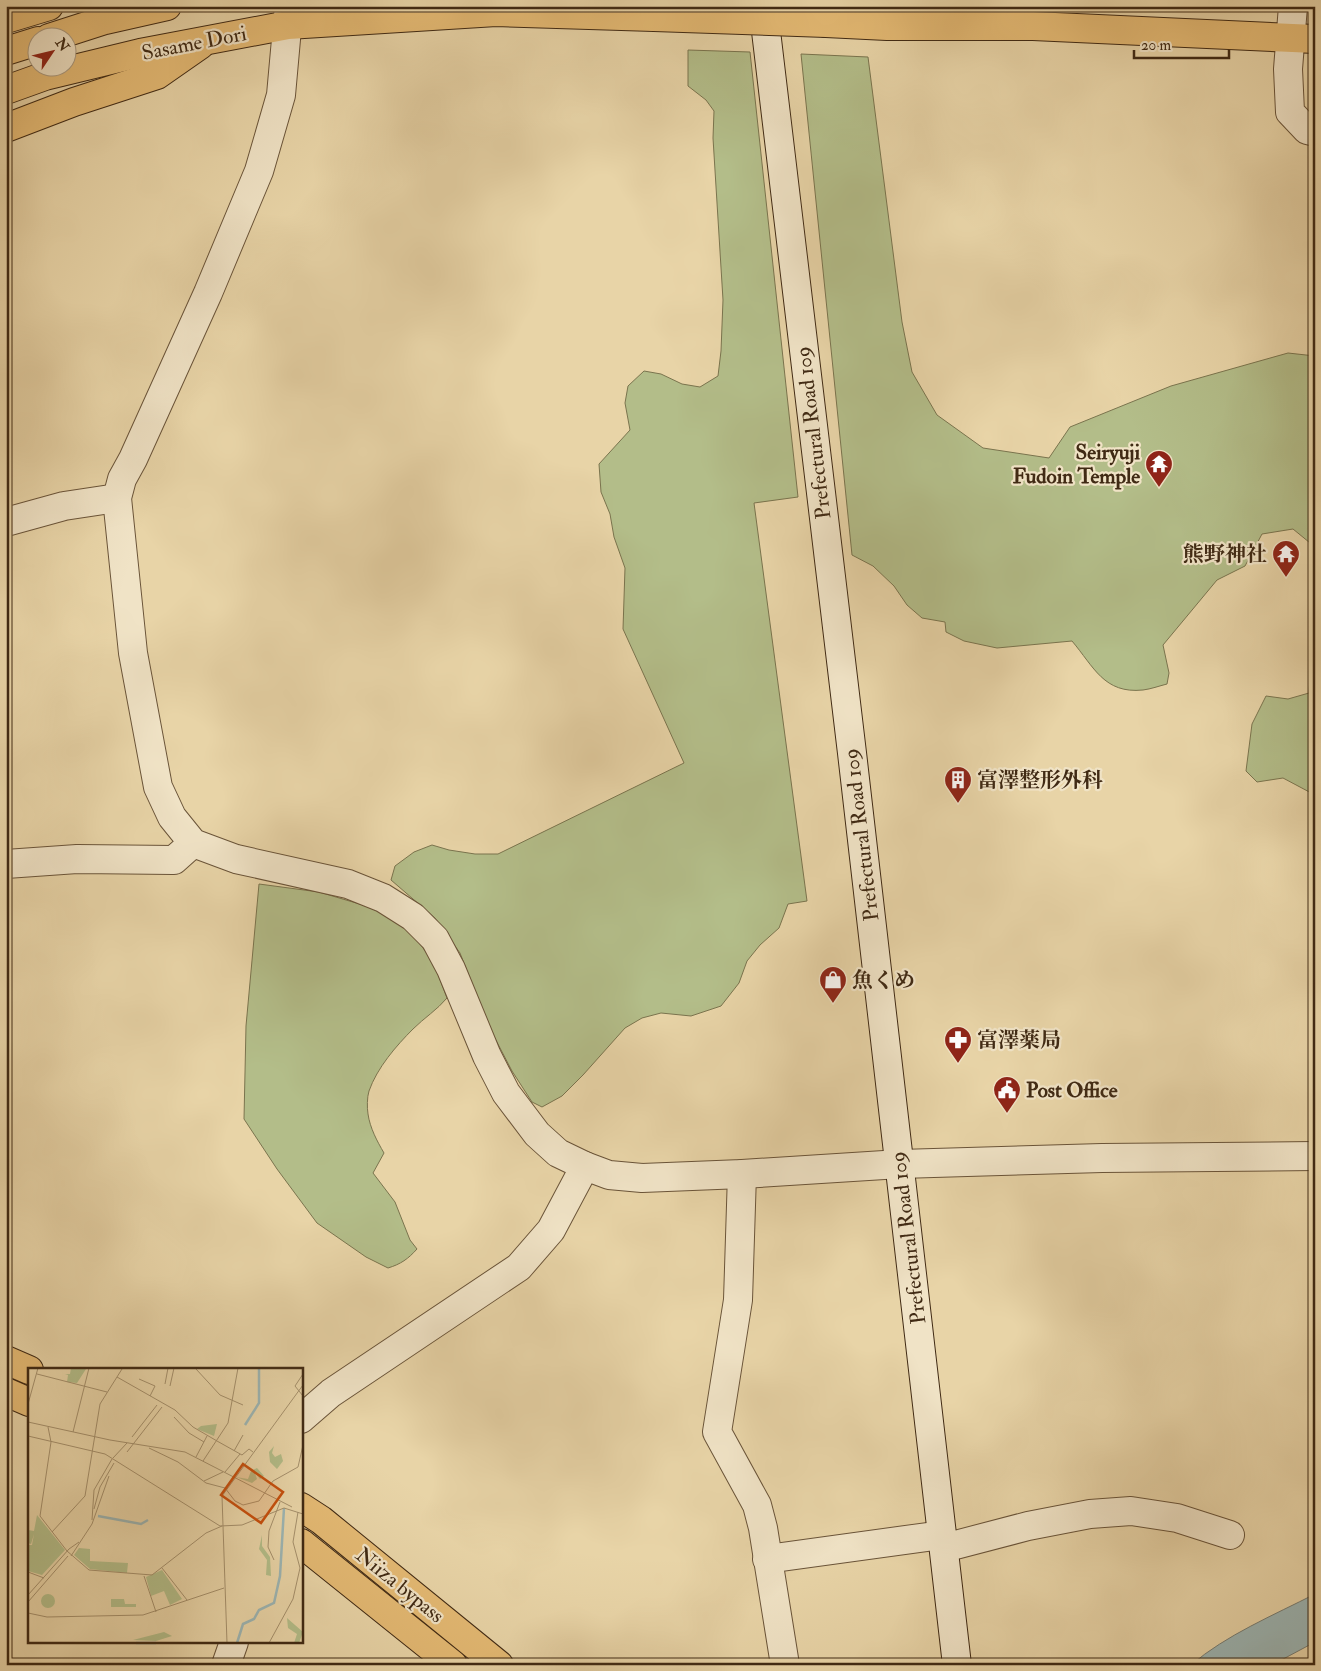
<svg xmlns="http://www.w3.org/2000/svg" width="1321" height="1671" viewBox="0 0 1321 1671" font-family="'IM FELL Double Pica','Noto Serif JP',serif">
<rect width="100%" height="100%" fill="#e8d4a7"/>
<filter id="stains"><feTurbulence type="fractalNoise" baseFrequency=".004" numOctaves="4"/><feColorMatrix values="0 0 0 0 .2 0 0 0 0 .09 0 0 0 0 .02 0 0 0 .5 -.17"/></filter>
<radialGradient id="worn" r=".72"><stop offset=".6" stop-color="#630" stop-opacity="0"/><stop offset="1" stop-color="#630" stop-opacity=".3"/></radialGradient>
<!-- green -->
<g fill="#b3bd89" stroke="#7a744e">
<polygon points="688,50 750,52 798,497 754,503 807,901 788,904 779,928 760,945 747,961 739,983 721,1006 691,1016 661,1013 642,1018 625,1028 583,1075 562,1096 542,1107 532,1102 512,1071 488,1025 460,953 435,918 391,880 395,866 414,852 432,845 449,850 475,854 498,854 684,763 623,629 625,568 614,537 610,514 601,492 599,464 630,430 625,403 628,386 644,371 661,374 682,384 700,387 718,376 721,351 723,300 713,138 714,111 706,100 688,86"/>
<path d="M 801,54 L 868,57 L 902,322 L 912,372 L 937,415 L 983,448 L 1049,458 L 1070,427 L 1171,386 L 1288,353 L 1315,356 L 1315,547 L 1293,529 L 1262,534 L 1245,566 L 1217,580 L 1163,645 L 1169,673 L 1167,684 C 1159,686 1151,689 1143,690 C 1104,694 1094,667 1072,641 L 997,648 L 964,641 L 946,632 L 945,622 L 922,618 L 907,605 L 894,586 L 873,566 L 852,555 Z"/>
<polygon points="1315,633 1315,795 1283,778 1257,782 1246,771 1252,724 1266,696 1288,699 1309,693 1312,643"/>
<path d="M 259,884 L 319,892 L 363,905 L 394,918 L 413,935 L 433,961 L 447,998 C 437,1010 424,1018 413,1029 C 396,1046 377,1068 369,1091 C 367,1097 367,1108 368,1114 C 370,1128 377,1141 384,1153 L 373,1173 L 395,1202 L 410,1240 L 417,1249 C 408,1259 401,1264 388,1268 L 366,1257 L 317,1223 L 277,1169 L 244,1119 L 246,1026 Z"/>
</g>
<!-- water -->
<path fill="#9cb5b3" stroke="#777d73" d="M 1315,1594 L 1315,1642 L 1272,1665 L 1191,1665 C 1226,1635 1274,1615 1315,1594 Z"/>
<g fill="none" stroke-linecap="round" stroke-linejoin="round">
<defs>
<g id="minor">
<polyline points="1293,6 1288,69 1290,112 1307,130 1315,132"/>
<polyline points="6,522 64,506 117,498"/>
<polyline points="6,864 77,859 174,860 193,843"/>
<polyline points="742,1174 738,1300 717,1432 757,1505 763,1528 785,1665"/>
<polyline points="301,1419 331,1393 519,1267 551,1230 585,1166"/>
<polyline points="944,1548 1028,1526 1090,1514 1131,1511 1177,1518 1230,1535"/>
<polyline points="767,1559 942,1535"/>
<polyline points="226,1665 234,1642"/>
</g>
<polyline id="tertiary" points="289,6 281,95 259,171 208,293 133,459 122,479 117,498 133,653 158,787 172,817 193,843 236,859 348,884 383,898 413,917 435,939 451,969 487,1056 506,1093 537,1134 558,1153 585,1166 609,1175 642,1178 742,1174 900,1164 1102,1158 1315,1156"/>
<polyline id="secondary" points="763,6 852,753 957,1665"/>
<g id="primary">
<polyline points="6,19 49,6"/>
<polyline points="826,23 887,26 1033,26 1315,39"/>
<polyline points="49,38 105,20 167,6"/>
<polyline points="6,51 38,41"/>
<polyline points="6,90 45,76 140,53 288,25 496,12 654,17"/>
<polyline points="6,128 74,102 157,75 200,45"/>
</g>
<g id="trunk">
<polyline points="6,1360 29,1370"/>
<polyline points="6,1392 29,1402"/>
<polyline points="301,1507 321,1520 499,1665"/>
<polyline points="301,1543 453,1665"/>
</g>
</defs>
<!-- minor casing -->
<use href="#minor" stroke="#6a5439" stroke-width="30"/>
<!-- tertiary casing -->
<use href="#tertiary" stroke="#6a5439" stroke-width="30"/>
<!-- secondary casing -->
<use href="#secondary" stroke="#402a14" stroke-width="30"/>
<!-- primary casing -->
<use href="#primary" stroke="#402a14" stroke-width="30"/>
<!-- trunk casing -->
<use href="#trunk" stroke="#402a14" stroke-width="30"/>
<!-- minor -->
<use href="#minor" stroke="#f0e3c6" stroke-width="28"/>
<!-- tertiary -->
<use href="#tertiary" stroke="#f0e3c6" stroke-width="28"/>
<!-- secondary -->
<use href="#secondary" stroke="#f0e3c6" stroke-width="28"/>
<!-- primary -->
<use href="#primary" stroke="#e4ba74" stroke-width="28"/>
<!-- trunk -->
<use href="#trunk" stroke="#e4ba74" stroke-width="28"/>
<defs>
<polyline id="primary-bridge" points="654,17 826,23"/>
</defs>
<!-- primary-bridge casing -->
<use href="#primary-bridge" stroke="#402a14" stroke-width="30" stroke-linecap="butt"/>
<!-- primary-bridge -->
<use href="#primary-bridge" stroke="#e4ba74" stroke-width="28"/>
</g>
<!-- icons -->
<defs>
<symbol id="temple-pin" viewBox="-11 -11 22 30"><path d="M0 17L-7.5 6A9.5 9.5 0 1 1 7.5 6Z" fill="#8f2418" stroke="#f0e3c6"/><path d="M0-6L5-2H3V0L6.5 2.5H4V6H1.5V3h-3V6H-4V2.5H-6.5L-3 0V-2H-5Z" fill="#fff"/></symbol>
<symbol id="building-pin" viewBox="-11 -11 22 30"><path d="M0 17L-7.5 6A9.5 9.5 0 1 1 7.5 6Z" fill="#8f2418" stroke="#f0e3c6"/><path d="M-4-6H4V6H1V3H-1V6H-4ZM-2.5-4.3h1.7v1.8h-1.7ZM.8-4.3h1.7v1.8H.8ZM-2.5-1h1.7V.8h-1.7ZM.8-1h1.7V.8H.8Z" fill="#fff"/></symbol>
<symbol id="shop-pin" viewBox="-11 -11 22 30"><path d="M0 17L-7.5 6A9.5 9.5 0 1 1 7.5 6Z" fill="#8f2418" stroke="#f0e3c6"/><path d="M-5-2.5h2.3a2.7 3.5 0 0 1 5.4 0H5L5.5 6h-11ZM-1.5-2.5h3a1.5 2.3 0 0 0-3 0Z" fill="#fff"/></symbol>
<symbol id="pharmacy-pin" viewBox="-11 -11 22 30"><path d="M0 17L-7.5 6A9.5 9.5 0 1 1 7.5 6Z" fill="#8f2418" stroke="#f0e3c6"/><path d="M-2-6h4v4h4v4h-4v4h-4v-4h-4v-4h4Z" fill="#fff"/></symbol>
<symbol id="civic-pin" viewBox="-11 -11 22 30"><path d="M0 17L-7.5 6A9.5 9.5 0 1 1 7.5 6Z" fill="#8f2418" stroke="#f0e3c6"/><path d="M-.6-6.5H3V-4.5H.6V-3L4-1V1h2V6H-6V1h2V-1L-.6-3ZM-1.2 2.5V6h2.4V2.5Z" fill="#fff"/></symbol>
</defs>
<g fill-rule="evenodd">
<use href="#temple-pin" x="1143" y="448" width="32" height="43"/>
<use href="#temple-pin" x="1270" y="538" width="32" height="43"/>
<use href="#building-pin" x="942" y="764" width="32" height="43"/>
<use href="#shop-pin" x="817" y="964" width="32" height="43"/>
<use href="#pharmacy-pin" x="942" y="1024" width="32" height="43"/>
<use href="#civic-pin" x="991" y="1074" width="32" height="43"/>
</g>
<g text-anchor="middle" stroke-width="4.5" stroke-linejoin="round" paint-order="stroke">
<!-- street labels -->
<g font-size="21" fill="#402a14" stroke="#f0e3c6">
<text transform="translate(194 43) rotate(-11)" y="7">Sasame Dori</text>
<text transform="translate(813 433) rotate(-97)" y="7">Prefectural Road 109</text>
<text transform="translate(861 835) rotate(-97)" y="7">Prefectural Road 109</text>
<text transform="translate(908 1238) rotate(-97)" y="7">Prefectural Road 109</text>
<text transform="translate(400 1585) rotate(39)" y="7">Niiza bypass</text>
</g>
<!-- poi labels -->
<g font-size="21" font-weight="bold" fill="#402a14" stroke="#f0e3c6" text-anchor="start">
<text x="1140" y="459" text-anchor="end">Seiryuji<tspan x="1140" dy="24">Fudoin Temple</tspan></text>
<text x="1267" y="561" text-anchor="end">熊野神社</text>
<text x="977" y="787">富澤整形外科</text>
<text x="852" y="987">魚くめ</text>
<text x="977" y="1047">富澤薬局</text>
<text x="1026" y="1097">Post Office</text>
</g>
</g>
<!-- overview -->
<g transform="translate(28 1368)">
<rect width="275" height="275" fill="#e8d4a7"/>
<path d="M 43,0 L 58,1 L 49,15 L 39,14 L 40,7 L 37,6 L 42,6 ZM 189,56 L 186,68 L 169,61 L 173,58 ZM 246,78 L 244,85 L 247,89 L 253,86 L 255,93 L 249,101 L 242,94 L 241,84 ZM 229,100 L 236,108 L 232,111 L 227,105 L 229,111 L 224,115 L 208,109 L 220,111 L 223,103 ZM 9,147 L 37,182 L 14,207 L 0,203 L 0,177 L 4,177 L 6,166 L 3,176 L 0,175 L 0,162 L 6,163 ZM 234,167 L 234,178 L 242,189 L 243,208 L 238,207 L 239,192 L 231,181 ZM 51,180 L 62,181 L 62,193 L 100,195 L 99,205 L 62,201 L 46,187 ZM 134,202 L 154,231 L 142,237 L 136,223 L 123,228 L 118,209 ZM13 233a7 7 0 1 1 14 0a7 7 0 1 1-14 0ZM 83,231 L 96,231 L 97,236 L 108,236 L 108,239 L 83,239 ZM 259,250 L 275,264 L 271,275 L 266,275 L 269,266 L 260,260 ZM 136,264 L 144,268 L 128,273 L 105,272 Z" fill="#b3bd89"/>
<path fill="none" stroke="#9cb5b3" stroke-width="2.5" d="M 217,57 L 231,35 L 231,0M 70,148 L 113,156 L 120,152M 108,275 L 128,275M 209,275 L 215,256 L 226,251 L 231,242 L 246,235 L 252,208 L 256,140"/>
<path fill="none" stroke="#a5906c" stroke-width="1" d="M 168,1 L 192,27 L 215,37M 9,6 L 79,24M 275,6 L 267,18 L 275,28M 89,9 L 147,42 L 165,59 L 189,73 L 214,87 L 221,81 L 225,84M 111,11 L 127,18 L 122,28M 137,16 L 140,0M 142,18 L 146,0M 0,36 L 10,0M 146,49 L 161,65 L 176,74M 0,54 L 82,72 L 157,84 L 264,139M 20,59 L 23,74 L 12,148 L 39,183 L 61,202 L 124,207 L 178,165 L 194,158M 45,64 L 61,0M 0,68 L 77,86 L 192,158 L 214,157 L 256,140 L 275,146M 104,69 L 129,37M 121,80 L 150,94 L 178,115 L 197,120 L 207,133 L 215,137 L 231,133 L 245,113 L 270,99 L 275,77M 206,83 L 215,67M 99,84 L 134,39M 168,89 L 179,68M 85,90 L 99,75M 175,93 L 200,55 L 210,0M 197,104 L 212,86M 176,113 L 195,104M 66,141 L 72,119 L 86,95M 64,152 L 66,122 L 84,91M 24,164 L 57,128 L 72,36 L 94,1M 43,188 L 64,156 L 81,108M 246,192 L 240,179 L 241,163 L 252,134M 134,200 L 159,232M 0,204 L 16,210M 116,208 L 128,244M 0,227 L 41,181 L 51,174M 0,234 L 40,188M 0,245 L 19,249 L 115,247 L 196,220M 199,275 L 194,128 L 275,17M 241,275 L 265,231 L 272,200 L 265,174 L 270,144"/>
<path fill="#c6500e" fill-opacity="0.15" stroke="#c6500e" stroke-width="2.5" d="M 215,96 L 255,124 L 233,155 L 193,127 Z"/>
<rect width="275" height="275" fill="none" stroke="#402a14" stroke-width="2.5"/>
</g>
<!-- margin -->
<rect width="1321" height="1671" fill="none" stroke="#e8d4a7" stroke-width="25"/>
<rect x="8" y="8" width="1306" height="1656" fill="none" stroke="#402a14" stroke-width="2.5"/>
<rect x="12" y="12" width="1296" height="1646" fill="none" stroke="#402a14"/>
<!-- north arrow -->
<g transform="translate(52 52) rotate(55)"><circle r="24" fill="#f0e3c6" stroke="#aa997f"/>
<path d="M0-4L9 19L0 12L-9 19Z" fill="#8f2418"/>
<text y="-8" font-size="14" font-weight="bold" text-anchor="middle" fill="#402a14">N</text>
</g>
<!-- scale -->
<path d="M1134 50v8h95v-8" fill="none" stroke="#402a14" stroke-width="2.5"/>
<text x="1141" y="50" font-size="15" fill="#402a14" stroke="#f0e3c6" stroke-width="4" paint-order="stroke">20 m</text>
<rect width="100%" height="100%" filter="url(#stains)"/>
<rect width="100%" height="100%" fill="url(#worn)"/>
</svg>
